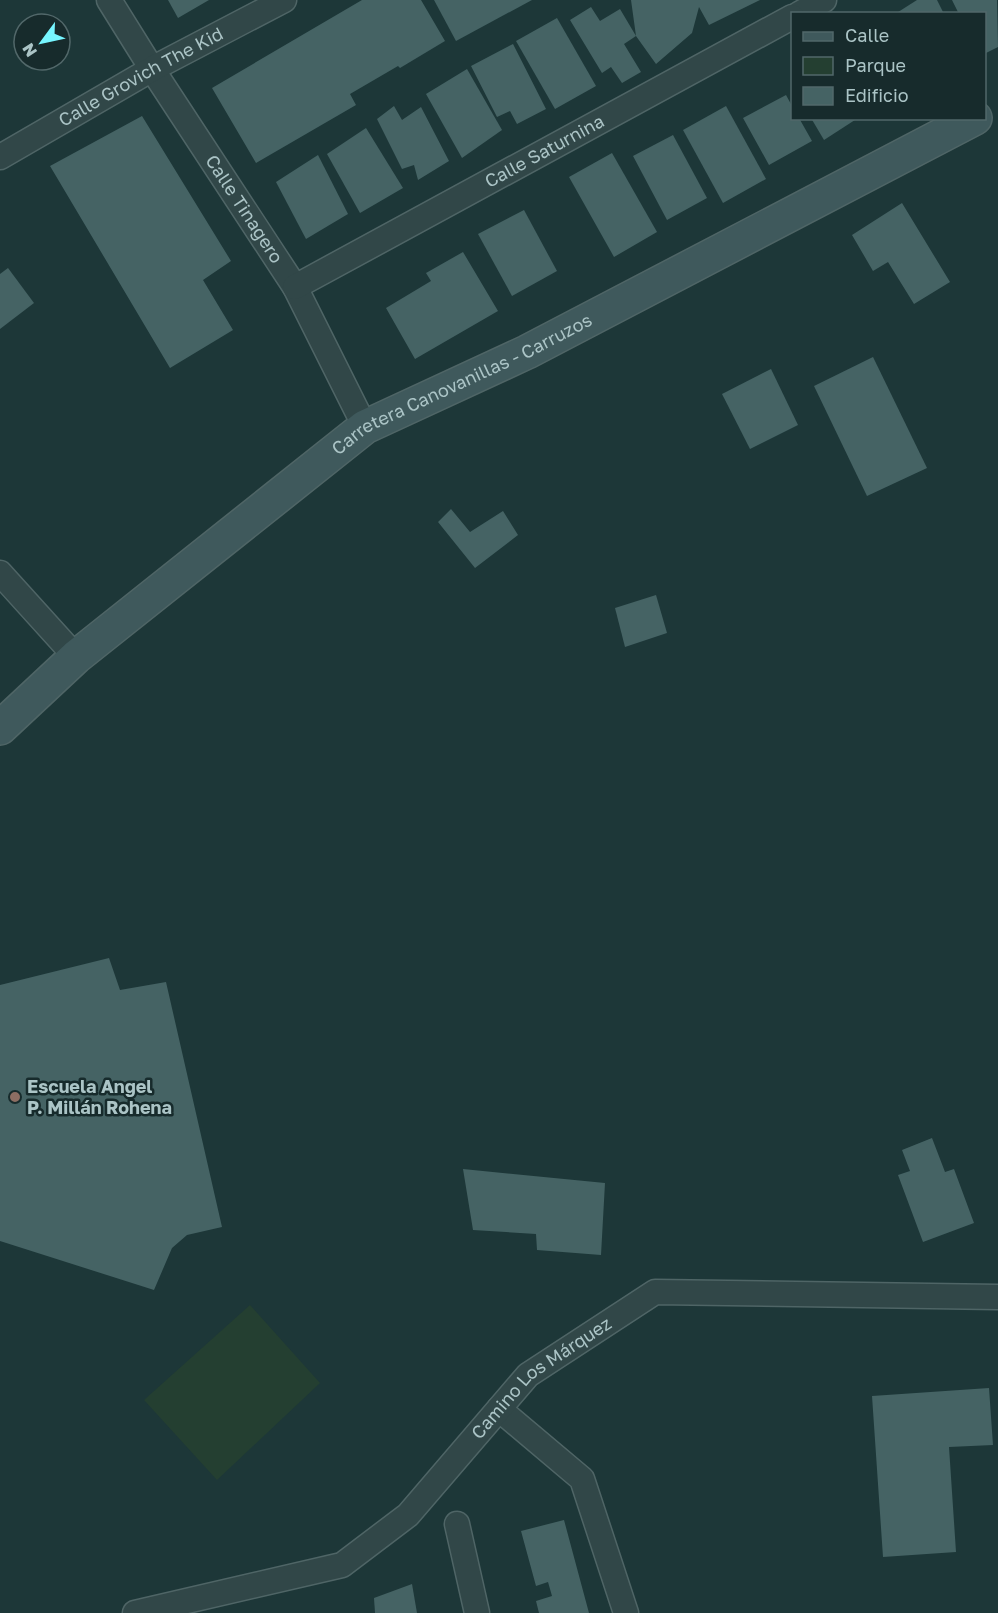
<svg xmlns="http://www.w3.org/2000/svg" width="998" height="1613" viewBox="0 0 998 1613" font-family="'Golos Text',sans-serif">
<rect width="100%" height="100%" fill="#1d3738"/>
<!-- green -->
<polygon fill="#243f31" points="250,1305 320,1383 217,1480 144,1400"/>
<!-- building -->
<g fill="#456364">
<polygon points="168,0 209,0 178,18"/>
<polygon points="362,0 421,0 445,41 400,68 398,66 350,94 356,105 256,163 212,88"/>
<polygon points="434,0 532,0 456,41"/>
<polygon points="631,0 760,0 709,25 699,7 692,33 656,64 636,36 624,44 641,72 622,83 611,67 602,73 570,20 591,7 600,21 620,9 636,36"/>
<polygon points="917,0 937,0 944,14 895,14"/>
<polygon points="952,0 997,0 998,47 984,54 984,14 959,14"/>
<polygon points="557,18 596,86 555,109 516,41"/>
<polygon points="513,44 546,109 517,124 510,111 497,117 471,66"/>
<polygon points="467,69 502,130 462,158 426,94"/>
<polygon points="786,95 792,106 792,118 799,118 812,141 769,165 743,118"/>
<polygon points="394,106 402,120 421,107 449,161 418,180 414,165 402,169 377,119"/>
<polygon points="726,106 766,179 723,203 683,130"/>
<polygon points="142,116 231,261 203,280 233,330 170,368 50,166"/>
<polygon points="811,118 858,118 824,140"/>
<polygon points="366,128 403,188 360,213 327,154"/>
<polygon points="673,135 707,198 667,220 633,156"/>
<polygon points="612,153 657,232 614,257 569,177"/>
<polygon points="318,155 348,214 306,239 276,182"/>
<polygon points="902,203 950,282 914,304 888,262 873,271 852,235"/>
<polygon points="524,210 557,271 512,296 478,234"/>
<polygon points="463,252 498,311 415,359 386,308 431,281 426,273"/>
<polygon points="8,268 34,303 0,329 0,274"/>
<polygon points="873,357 927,468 867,496 814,386"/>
<polygon points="771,369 798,425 750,449 722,394"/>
<polygon points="451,509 470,532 503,511 518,535 475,568 438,522"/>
<polygon points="656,595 667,633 625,647 615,608"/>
<polygon points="109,958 120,990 166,982 222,1227 187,1235 172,1248 154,1290 0,1241 0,985"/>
<polygon points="932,1138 945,1172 954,1169 974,1223 923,1242 898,1175 910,1171 902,1150"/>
<polygon points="463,1169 605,1183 601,1255 537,1250 536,1234 473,1230"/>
<polygon points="989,1388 993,1445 949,1447 956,1552 883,1557 872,1396"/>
<polygon points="564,1520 589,1613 539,1613 536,1601 552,1596 548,1582 536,1586 521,1531"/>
<polygon points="412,1584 417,1613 375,1613 374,1598"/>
</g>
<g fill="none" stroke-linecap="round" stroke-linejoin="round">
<defs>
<g id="street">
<path id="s1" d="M 109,0 L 152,69 L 295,287 L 365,427"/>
<polyline points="799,14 824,0"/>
<path id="s2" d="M 0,157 L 152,69 L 284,0"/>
<path id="s3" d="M 295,287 L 792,17"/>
<polyline points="0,573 76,657"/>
<polyline points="499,1409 582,1479 626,1613"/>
<polyline points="457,1524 477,1613"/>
<path id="s4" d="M 135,1613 L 342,1565 L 408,1515 L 528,1375 L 655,1292 L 998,1297"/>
</g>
<g id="secondary">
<path id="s5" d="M 0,728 L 76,657 L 365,427 L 527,352 L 975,118"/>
</g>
</defs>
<!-- street casing -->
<use href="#street" stroke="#4f6566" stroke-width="27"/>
<!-- secondary casing -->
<use href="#secondary" stroke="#4f6566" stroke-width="36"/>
<!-- street -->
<use href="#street" stroke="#314748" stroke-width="24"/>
<!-- secondary -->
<use href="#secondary" stroke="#3f595c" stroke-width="33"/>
</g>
<!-- markers -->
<circle fill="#8d6e63" stroke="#172b2c" stroke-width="2" cx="15" cy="1097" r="6"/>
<g text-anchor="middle" stroke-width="5" stroke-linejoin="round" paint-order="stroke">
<!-- street labels -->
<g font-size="18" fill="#abc4c6" stroke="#172b2c">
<text dy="6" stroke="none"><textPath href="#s2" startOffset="162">Calle Grovich The Kid</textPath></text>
<text dy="6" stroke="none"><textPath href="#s3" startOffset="284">Calle Saturnina</textPath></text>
<text dy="6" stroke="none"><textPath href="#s1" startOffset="249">Calle Tinagero</textPath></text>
<text dy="6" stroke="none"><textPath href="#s5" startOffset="579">Carretera Canovanillas - Carruzos</textPath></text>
<text dy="6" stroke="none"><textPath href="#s4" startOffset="488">Camino Los Márquez</textPath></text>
</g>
<!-- poi labels -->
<g font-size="18" font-weight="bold" fill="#abc4c6" stroke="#172b2c" text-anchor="start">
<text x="27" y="1093">Escuela Angel<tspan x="27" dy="21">P. Millán Rohena</tspan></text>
</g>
</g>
<!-- legend -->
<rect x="791" y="12" width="195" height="108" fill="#172b2c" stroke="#52686a" stroke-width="1.5"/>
<rect x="803" y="32" width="30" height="9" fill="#3f595c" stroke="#52686a" stroke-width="1.5"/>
<text x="845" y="42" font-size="18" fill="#abc4c6">Calle</text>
<rect x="803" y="57" width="30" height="18" fill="#243f31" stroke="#52686a" stroke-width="1.5"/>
<text x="845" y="72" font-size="18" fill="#abc4c6">Parque</text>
<rect x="803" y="87" width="30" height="18" fill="#456364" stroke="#52686a" stroke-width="1.5"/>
<text x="845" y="102" font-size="18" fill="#abc4c6">Edificio</text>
<!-- north arrow -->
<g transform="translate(42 42) rotate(237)"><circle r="28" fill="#172b2c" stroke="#52686a" stroke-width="1.5"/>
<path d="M0-4.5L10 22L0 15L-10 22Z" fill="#76f6ff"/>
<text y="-9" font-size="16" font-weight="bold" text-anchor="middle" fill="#abc4c6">N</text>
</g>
</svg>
